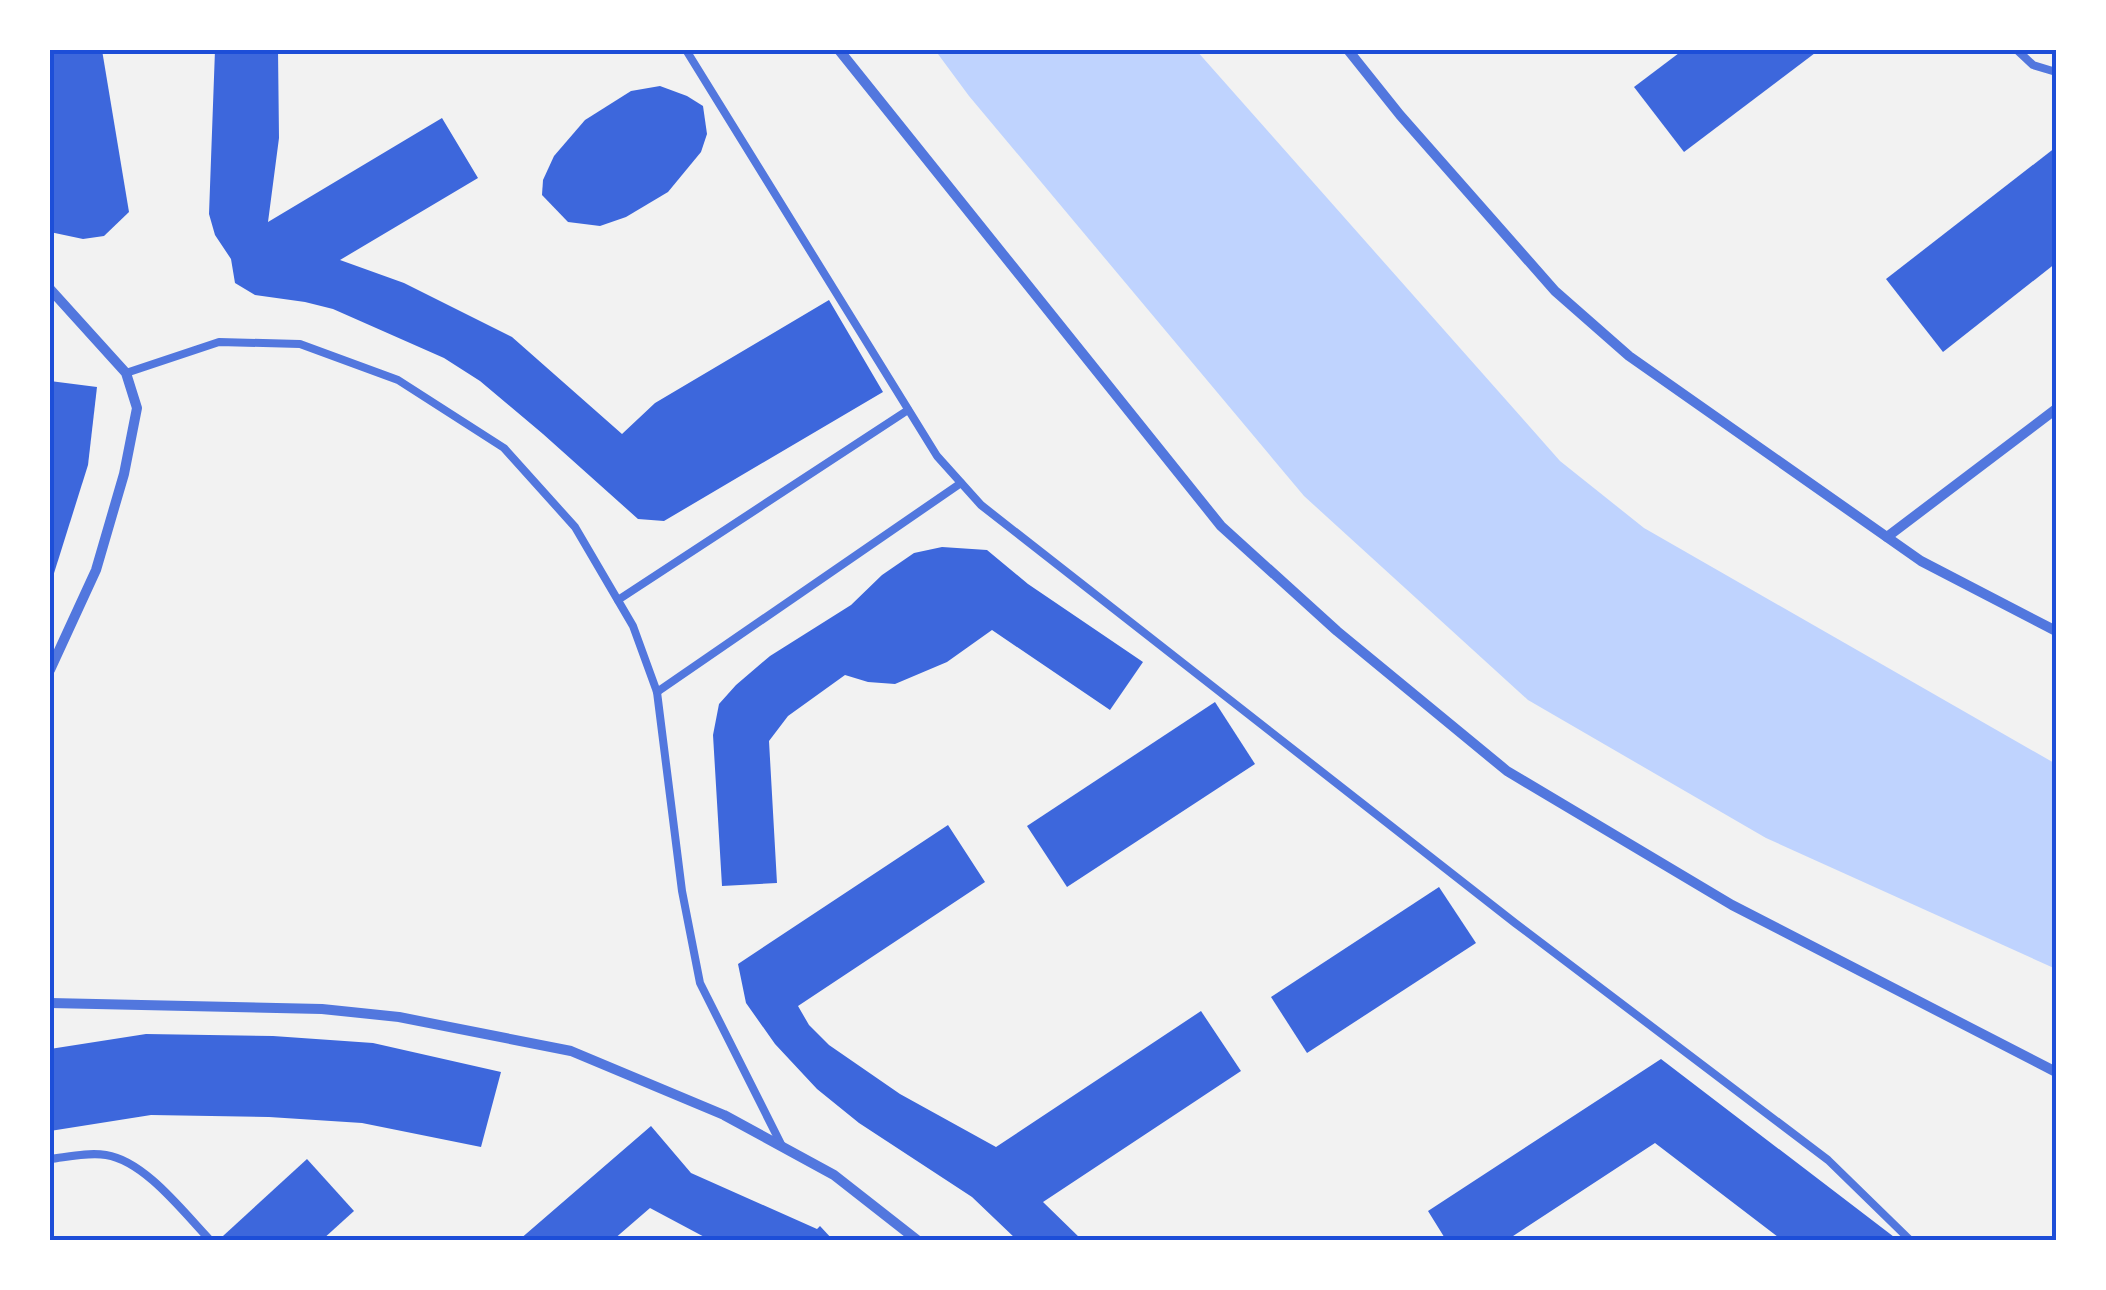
<svg xmlns="http://www.w3.org/2000/svg" width="2106" height="1290" viewBox="0 0 2106 1290" font-family="'Work Sans',sans-serif">
<rect width="100%" height="100%" fill="#f2f2f2"/>
<!-- water -->
<polygon fill="#bfd3fe" points="935,50 1196,50 1560,461 1644,528 2056,764 2056,969 1766,838 1528,700 1304,496 969,96"/>
<!-- building -->
<g fill="#3d67dc">
<polygon points="50,50 102,50 129,212 104,236 83,239 50,232"/>
<polygon points="215,50 278,50 279,138 268,222 442,118 478,178 340,260 404,283 512,337 622,434 655,403 829,300 883,392 664,521 638,519 543,434 480,381 444,358 333,309 305,302 255,295 235,283 231,259 215,235 209,214"/>
<polygon points="1683,50 1819,50 1684,152 1634,87"/>
<polygon points="660,86 687,96 703,106 707,134 701,152 668,192 626,217 600,226 568,222 542,195 543,180 554,156 585,120 631,91"/>
<polygon points="2056,147 2056,263 1943,352 1886,279"/>
<polygon points="50,381 97,387 88,465 50,586"/>
<polygon points="942,547 987,550 1028,584 1143,662 1110,710 992,630 947,662 895,684 868,682 845,675 788,716 769,741 777,883 722,886 713,735 719,704 736,685 770,656 851,605 882,575 914,553"/>
<polygon points="1215,702 1255,764 1067,887 1027,826"/>
<polygon points="948,825 985,882 798,1006 809,1025 829,1045 900,1094 996,1147 1201,1011 1241,1071 1043,1202 1082,1240 1017,1240 972,1197 859,1123 817,1089 775,1044 746,1003 738,964"/>
<polygon points="1439,887 1476,943 1307,1053 1271,997"/>
<polygon points="146,1034 273,1036 373,1043 501,1072 481,1147 362,1123 269,1117 151,1115 50,1131 50,1049"/>
<polygon points="1661,1059 1898,1240 1782,1240 1655,1143 1507,1240 1446,1240 1428,1211"/>
<polygon points="651,1126 691,1173 817,1229 820,1226 833,1240 710,1240 650,1208 613,1240 519,1240"/>
<polygon points="307,1159 354,1211 322,1240 227,1240 223,1236"/>
</g>
<g fill="none" stroke-linecap="round" stroke-linejoin="round">
<!-- service -->
<g stroke="#5277de" stroke-width="8">
<polyline points="686,50 937,456 981,505 1515,923 1828,1160 1910,1240"/>
<polyline points="2017,50 2033,65 2056,72"/>
<polyline points="126,373 219,342 300,344 398,380 504,448 575,527 633,626 657,692 682,891 700,983 781,1144"/>
<polyline points="618,600 908,410"/>
<polyline points="657,692 961,483"/>
<path d="M 50,1159 C 67,1157 88,1152 106,1155 C 145,1161 184,1213 210,1240"/>
</g>
<!-- minor -->
<g stroke="#5277de" stroke-width="10">
<polyline points="839,50 1221,526 1337,631 1507,771 1732,905 2056,1072"/>
<polyline points="1348,50 1400,115 1555,291 1629,356 1921,561 2056,631"/>
<polyline points="50,289 126,373 137,408 124,474 96,570 50,670"/>
<polyline points="1887,537 2056,409"/>
<polyline points="50,1003 322,1009 399,1017 571,1051 724,1115 834,1175 917,1240"/>
</g>
</g>
<!-- border -->
<rect width="2106" height="1290" fill="none" stroke="#ffffff" stroke-width="105"/>
<rect x="52" y="52" width="2002" height="1186" fill="none" stroke="#1d4ed8" stroke-width="4"/>
</svg>
